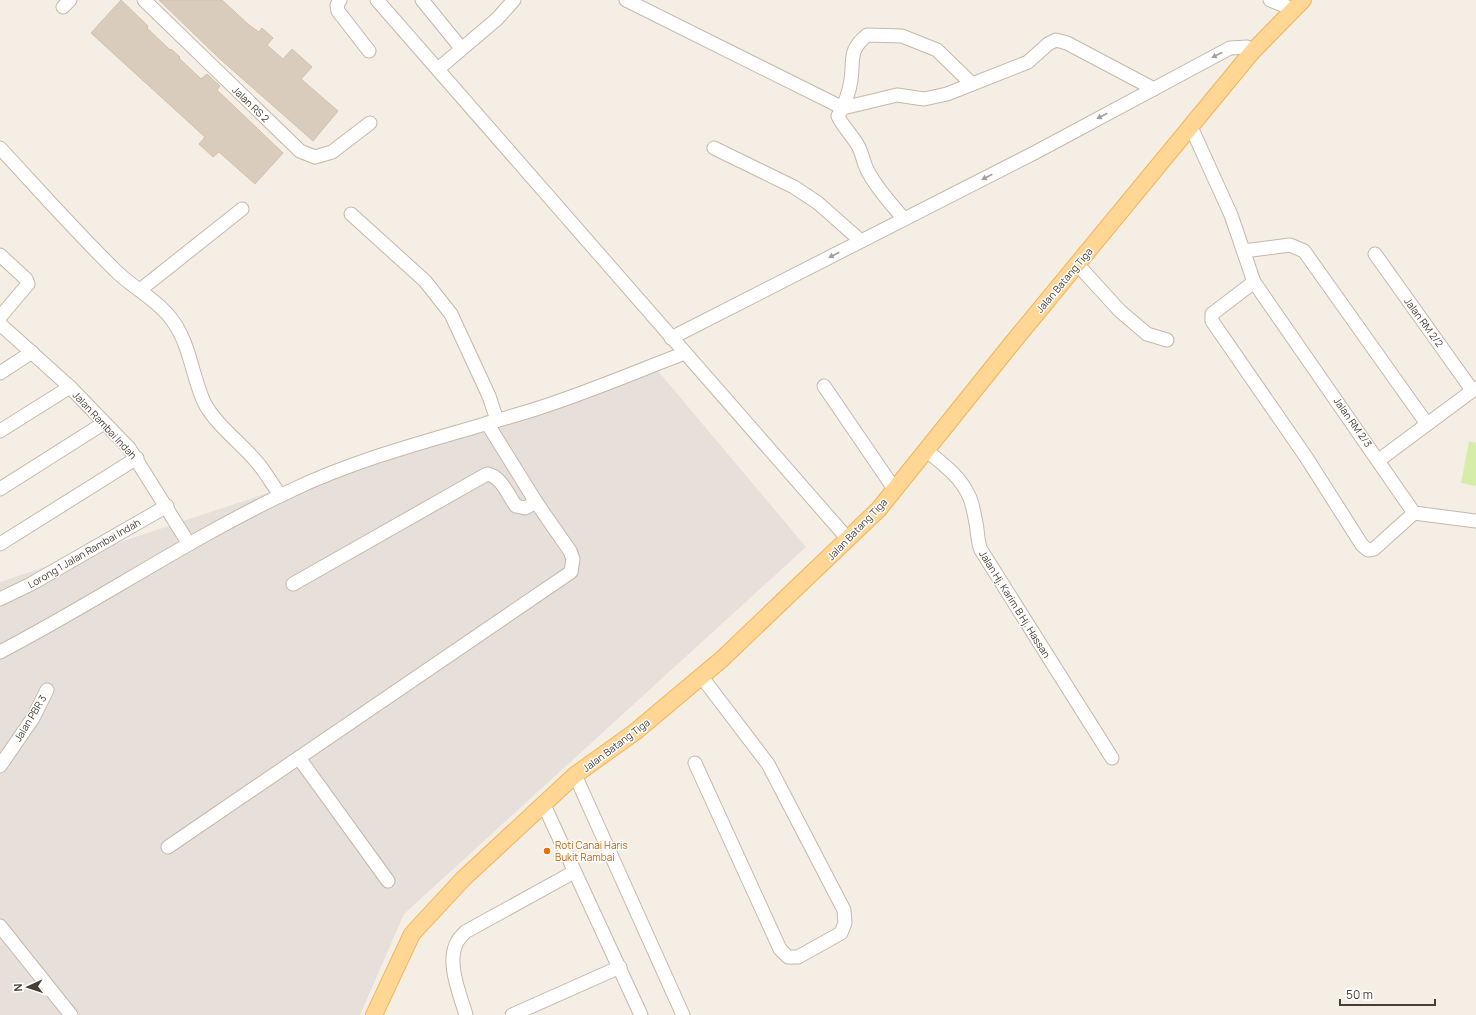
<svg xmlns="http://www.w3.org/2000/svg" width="1476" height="1015" viewBox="0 0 1476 1015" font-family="Manrope,sans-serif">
<rect width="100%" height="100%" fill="#f5eee5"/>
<!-- industrial -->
<polygon fill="#e7e0da" points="653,365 806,547 404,914 360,1015 0,1015 0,582"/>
<!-- green -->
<polygon fill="#d5eda9" points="1469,441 1476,443 1476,486 1461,483"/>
<!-- building -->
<g fill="#daccbc" stroke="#d3c0ac">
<polygon points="121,0 148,26 147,28 170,50 171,49 180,57 179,58 201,79 207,74 220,86 217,90 283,153 255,184 219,152 213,157 199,144 205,137 91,33"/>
<polygon points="159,0 222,0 249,25 259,32 262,28 273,38 267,45 283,59 292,49 312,67 301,79 338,111 313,141 220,59"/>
</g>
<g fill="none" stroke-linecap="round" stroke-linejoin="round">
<defs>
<g id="minor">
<polyline points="144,0 300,151 315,157 332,152 370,123"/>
<polyline points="340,0 337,5 338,11 369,51"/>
<polyline points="377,0 847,538"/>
<polyline points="422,0 461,48"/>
<polyline points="626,0 843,108 897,95 924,99 947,94 1028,62 1048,44 1056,40 1067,43 1154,89"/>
<polyline points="1270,0 1293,9"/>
<polyline points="63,7 70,0"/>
<polyline points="438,69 497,19 514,0"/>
<polyline points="1191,127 1231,215 1254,282 1414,513 1476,521"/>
<path d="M 0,148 C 39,190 77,233 118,273 C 134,288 155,299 169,316 C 190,341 191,373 204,402 C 214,423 241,443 256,461 C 265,471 272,484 280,495"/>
<polyline points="714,148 794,187 818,203 861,241"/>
<polyline points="351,214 425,281 451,314 489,396 497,420"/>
<path d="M 904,219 C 892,205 879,191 870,175 C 863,165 863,153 857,144 C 853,137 839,121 838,116 C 845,104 849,94 851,80 C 854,59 848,51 867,35 L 902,36 L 937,50 L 972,84"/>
<polyline points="1244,251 1290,245 1304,251 1427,424"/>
<polyline points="1375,254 1472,390"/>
<polyline points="0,255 26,279 28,284 0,317"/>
<polyline points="1077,264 1120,311 1147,334 1167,340"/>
<polyline points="1254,282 1212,314 1212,321 1306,457 1362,545 1368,550 1374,549 1414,513"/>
<polyline points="140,290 242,209"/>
<polyline points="0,324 70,387 129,448 189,544"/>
<polyline points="671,338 1036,152 1230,48 1247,47 1252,52"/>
<polyline points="0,373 32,352"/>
<polyline points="824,386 895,490"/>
<polyline points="0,431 70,387"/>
<path d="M 927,451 C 943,464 960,476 969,496 C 973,504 974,514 976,523 C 978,532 977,541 981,550 L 1112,758"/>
<polyline points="1379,460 1476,388"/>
<polyline points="0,489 104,423"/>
<polyline points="0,544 137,458"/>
<path d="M 293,584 L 487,474 C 501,476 508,495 516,506 L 525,508 L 536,502"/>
<polyline points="0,599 31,584 167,506"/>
<path d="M 0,652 C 98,601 190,538 290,491 C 365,455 447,436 526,412 C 580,396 632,373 685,353"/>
<polyline points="299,758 388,881"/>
<polyline points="695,763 780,949 788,957 798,957 841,933 845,923 844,910 768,764 701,676"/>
<polyline points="0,766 33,718 47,690"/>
<polyline points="575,775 683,1015"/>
<polyline points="543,803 641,1015"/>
<polyline points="168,847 571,572 573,559 570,551 536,502 487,423"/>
<polyline points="0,926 71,1015"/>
<path d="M 466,1015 C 460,994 446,963 457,942 C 459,938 463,935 465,932 L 574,872"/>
<polyline points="512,1015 620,967"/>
</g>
<polyline id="major" points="374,1015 412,934 463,879 575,775 635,732 722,659 879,509 1013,342 1252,52 1303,0"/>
</defs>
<!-- minor casing -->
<use href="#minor" stroke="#c4b8aa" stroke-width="15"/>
<!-- major casing -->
<use href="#major" stroke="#f1b457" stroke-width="18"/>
<!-- minor -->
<use href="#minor" stroke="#fff" stroke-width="13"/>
<!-- major -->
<use href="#major" stroke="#ffd694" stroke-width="16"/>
</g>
<!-- one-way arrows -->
<defs><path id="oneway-solid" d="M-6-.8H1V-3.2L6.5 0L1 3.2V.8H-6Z"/></defs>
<g fill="#a49e9a">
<use href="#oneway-solid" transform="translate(1217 55) rotate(152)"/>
<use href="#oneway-solid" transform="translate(1102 116) rotate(152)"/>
<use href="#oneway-solid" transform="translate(987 177) rotate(153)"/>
<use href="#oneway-solid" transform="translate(834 255) rotate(153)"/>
</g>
<!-- markers -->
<circle fill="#e8710a" stroke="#fff" stroke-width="1.5" cx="547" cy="851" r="4"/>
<g text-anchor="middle" stroke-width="3" stroke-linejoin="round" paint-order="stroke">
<!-- street labels -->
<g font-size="10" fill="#483e34" stroke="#fff">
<text transform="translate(251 104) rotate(44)" y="4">Jalan RS 2</text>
<text transform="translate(1064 280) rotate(-50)" y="4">Jalan Batang Tiga</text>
<text transform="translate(1424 322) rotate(54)" y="4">Jalan RM 2/2</text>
<text transform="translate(1353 422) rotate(55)" y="4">Jalan RM 2/3</text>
<text transform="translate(105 425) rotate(47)" y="4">Jalan Rambai Indah</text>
<text transform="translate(857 529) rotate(-46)" y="4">Jalan Batang Tiga</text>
<text transform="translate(84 553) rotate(-30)" y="4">Lorong 1 Jalan Rambai Indah</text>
<text transform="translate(1015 604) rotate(58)" y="4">Jalan Hj. Karim B Hj. Hassan</text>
<text transform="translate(30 718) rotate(-59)" y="4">Jalan PBR 3</text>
<text transform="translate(616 745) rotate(-37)" y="4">Jalan Batang Tiga</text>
</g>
<!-- food labels -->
<g font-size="10" fill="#c56008" stroke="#fff" text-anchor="start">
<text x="555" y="849">Roti Canai Haris<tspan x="555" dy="12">Bukit Rambai</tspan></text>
</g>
</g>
<!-- north arrow -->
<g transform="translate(28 987) rotate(267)" stroke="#ffffff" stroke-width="3" paint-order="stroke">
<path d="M0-3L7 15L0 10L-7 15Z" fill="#483e34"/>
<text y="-6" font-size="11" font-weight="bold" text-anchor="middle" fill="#483e34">N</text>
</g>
<!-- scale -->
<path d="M1340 999v6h95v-6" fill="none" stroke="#483e34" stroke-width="2"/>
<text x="1346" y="999" font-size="12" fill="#483e34" stroke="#ffffff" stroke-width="3" paint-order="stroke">50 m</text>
</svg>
